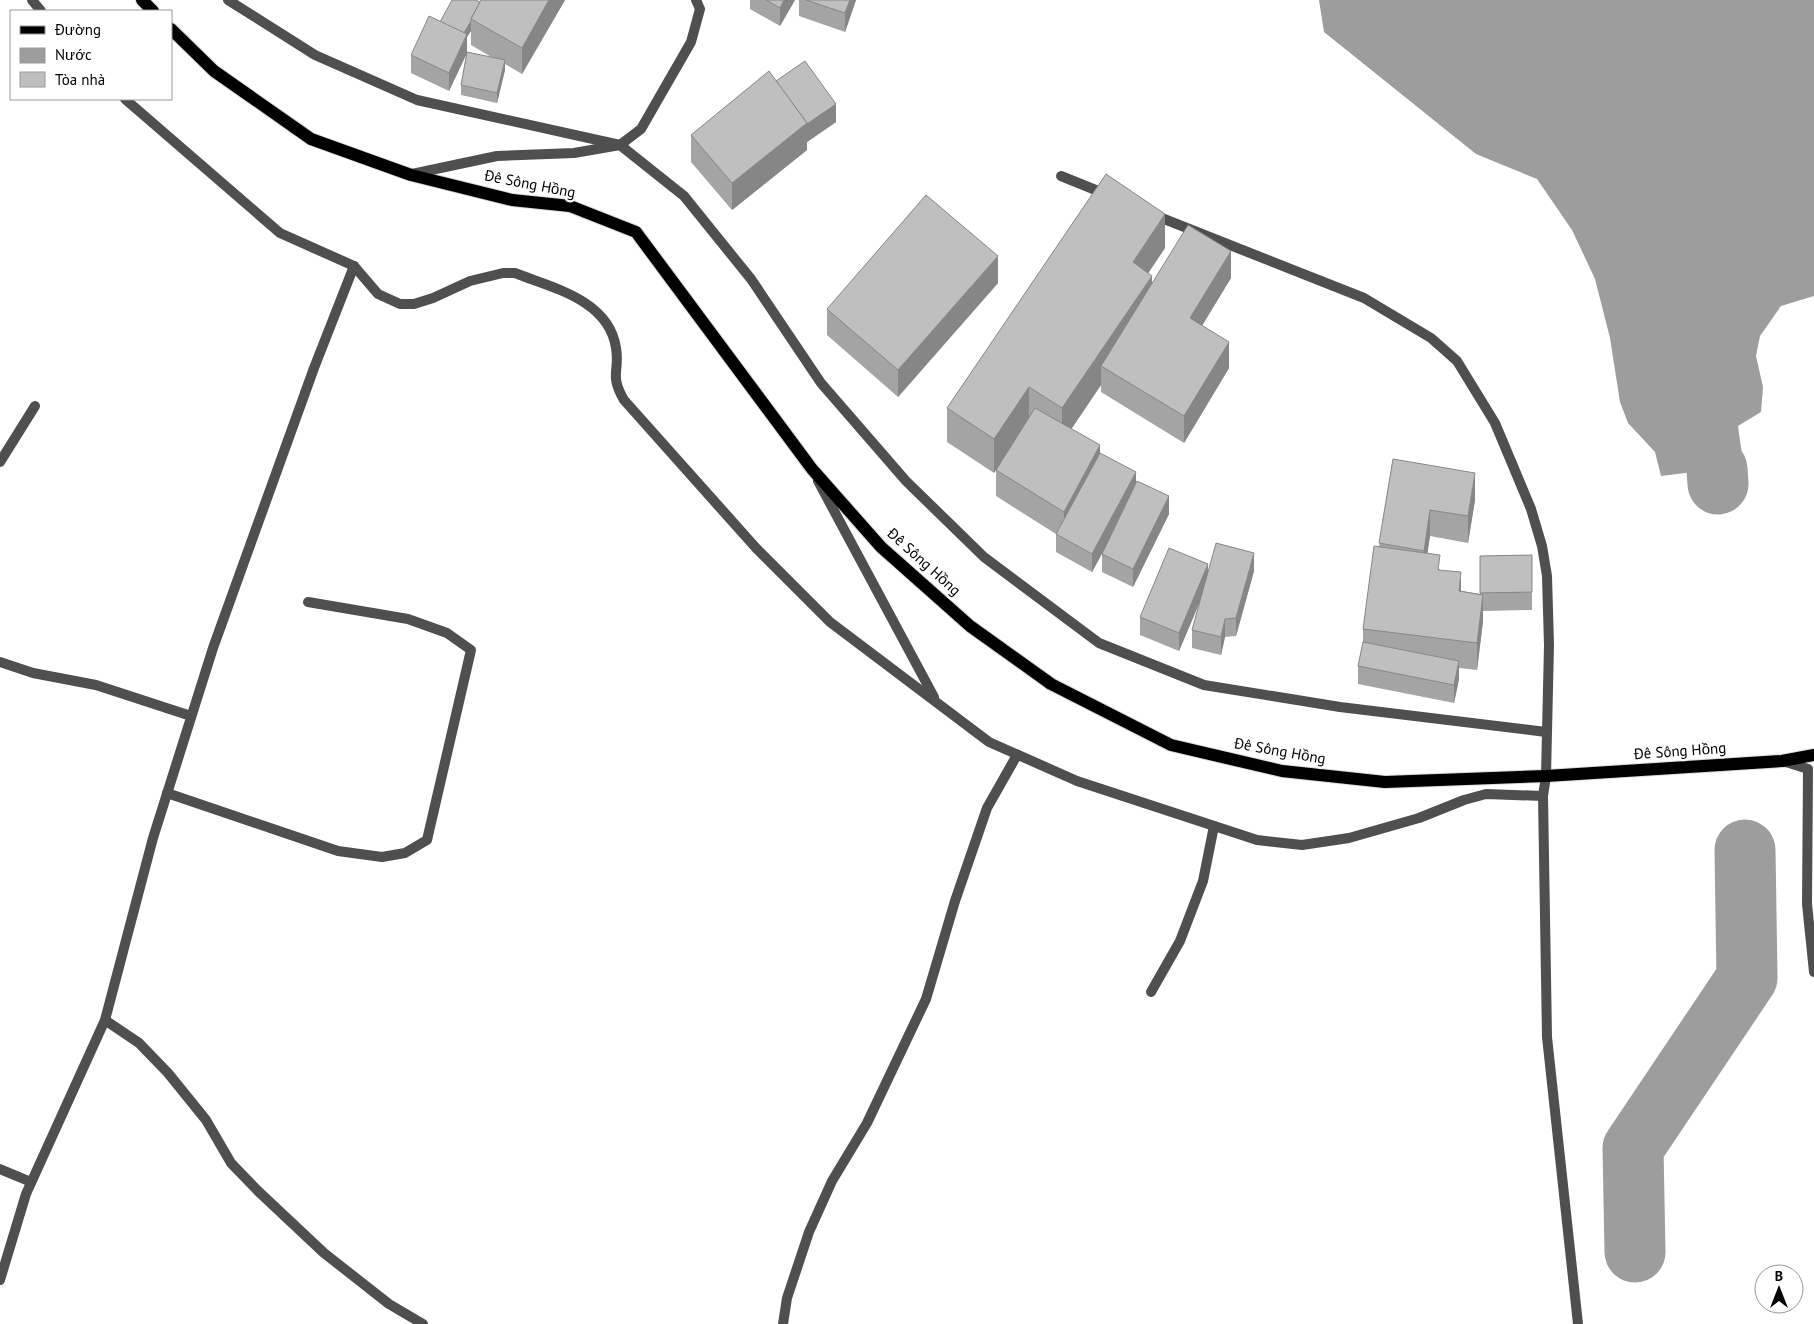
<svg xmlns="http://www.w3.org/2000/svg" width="1814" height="1324" viewBox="0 0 1814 1324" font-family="'PT Sans',sans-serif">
<rect width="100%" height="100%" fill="#fff"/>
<!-- water -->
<polygon fill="#9d9d9d" points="1319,0 1814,0 1814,296 1781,306 1760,336 1756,356 1763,387 1761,412 1738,426 1744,469 1717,469 1661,476 1655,452 1628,423 1620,402 1610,338 1595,279 1572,230 1537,179 1476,154 1324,32"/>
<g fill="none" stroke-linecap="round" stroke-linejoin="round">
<!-- river -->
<g stroke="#9d9d9d" stroke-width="61">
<polyline points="1717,469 1718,484"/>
<polyline points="1635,1252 1633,1148 1747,978 1745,850"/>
</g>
<defs>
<g id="primary">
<polyline points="142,0 153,11"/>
<polyline points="171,29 214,71 311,139 411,175 512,200 570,206 636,232 812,469 881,547 970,626 1051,684 1171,745 1282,771 1385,782 1546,776 1782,761 1814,755"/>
</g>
</defs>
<!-- primary casing -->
<use href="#primary" stroke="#dbdbdb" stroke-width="14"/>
<!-- lane -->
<g stroke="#4f4f4f" stroke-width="10">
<polyline points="412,174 497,156 574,153 620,145 641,129 691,42 700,9 696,0"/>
<polyline points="0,462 35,406"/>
<polyline points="105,1020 139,1043 168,1073 206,1120 231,1163 258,1191 324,1253 389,1304 423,1324"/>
</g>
<!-- street -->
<g stroke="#4f4f4f" stroke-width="10">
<polyline points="32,0 41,11"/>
<polyline points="228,0 315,55 417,100 620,145 684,196 751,279 821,383 906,481 984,557 1099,643 1204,685 1340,707 1546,732"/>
<path d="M 125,99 L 280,233 L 354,266 L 378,294 L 400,304 L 414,304 L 433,298 L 470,281 L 503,273 L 515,273 C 553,288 609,300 616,348 C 620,372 609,374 624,400 L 756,548 L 830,622 L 989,742 L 1077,781 L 1257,840 L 1302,845 L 1349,838 L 1419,818 L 1464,800 L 1486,794 L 1543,796"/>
<polyline points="1061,176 1108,195"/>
<polyline points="1154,215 1364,298 1431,338 1457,361 1495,423 1531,509 1542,546 1547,576 1549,645 1546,776 1543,796 1547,1037 1578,1324"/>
<polyline points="818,481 934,697"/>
<polyline points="0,662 33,673 96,685 191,716"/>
<polyline points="1783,761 1808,769 1807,904 1814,972"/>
<polyline points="167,793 338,851 382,857 405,853 427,840 471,650 447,633 408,619 308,602"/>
<polyline points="1151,992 1180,941 1203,881 1214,826"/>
<polyline points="0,1169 31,1182"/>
<polyline points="0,1280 26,1194 105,1020 153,838 213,648 314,368 354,266"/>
<polyline points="783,1324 787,1298 809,1232 832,1181 867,1123 926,999 955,901 987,808 1017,755"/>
</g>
<!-- primary -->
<use href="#primary" stroke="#000" stroke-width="12"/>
</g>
<!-- wall -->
<g fill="#a4a4a4" fill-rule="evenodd">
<path d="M 565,0 L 522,74 L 505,64 L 505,70 L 497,103 L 461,95 L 461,85 L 467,53 L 449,91 L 411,73 L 411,55 L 440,22 L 480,2 ZM 471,31 L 471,45 L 493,58 L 467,52 L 467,37 Z"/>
<polygon points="750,0 795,0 780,26 750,9"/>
<polygon points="799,0 856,0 845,32 799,16"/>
<polygon points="776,81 836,122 807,142 807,150 732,210 691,162 691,135"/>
<polygon points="1165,248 1148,273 1152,284 1231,278 1202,326 1229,368 1184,443 1101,392 1101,385 1071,429 1169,514 1133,587 1102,572 1102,554 1092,572 1056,552 1056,534 996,496 996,470 994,473 947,442 947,408"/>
<polygon points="998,283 898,397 827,335 827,309"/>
<polygon points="1393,459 1475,500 1468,543 1430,536 1427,553 1440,570 1461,591 1480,594 1480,556 1532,555 1532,610 1483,611 1483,621 1477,670 1459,668 1459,679 1454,703 1358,684 1358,666 1363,642 1363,629 1379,547"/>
<polygon points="1254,571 1236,636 1225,637 1221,655 1192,648 1192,630 1200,602 1179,651 1140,635 1140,617 1208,572"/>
</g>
<!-- shaded-wall -->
<g fill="#868686">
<polygon points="549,0 565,0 522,74 522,48"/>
<polygon points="784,0 795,0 780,26 780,8"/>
<polygon points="850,0 856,0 845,32 845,13"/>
<polygon points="471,21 471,31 467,37 467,53 449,91 449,73 464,34"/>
<polygon points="505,60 505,70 497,103 497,93"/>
<polygon points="836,104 836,122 807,142 807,150 732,210 732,183 807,123"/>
<polygon points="1165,214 1165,248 1133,296 1133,262"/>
<polygon points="1231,251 1231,278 1190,345 1190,318"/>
<polygon points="998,256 998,283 898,397 898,370"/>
<polygon points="1152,276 1152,310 1101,366 1101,385 1062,443 1062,408"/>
<polygon points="1229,342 1229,368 1184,443 1184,416"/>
<polygon points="1029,387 1029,421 994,473 994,439"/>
<polygon points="1100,445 1100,471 1064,539 1064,512"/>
<polygon points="1136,472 1136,490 1092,572 1092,554"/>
<polygon points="1475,473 1475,500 1468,543 1468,516"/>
<polygon points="1169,496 1169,514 1133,587 1133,569"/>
<polygon points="1430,510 1430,536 1424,577 1424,551"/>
<polygon points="1254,553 1254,571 1236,636 1236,618"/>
<polygon points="1208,564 1208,582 1179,651 1179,633"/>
<polygon points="1461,572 1461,599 1459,591"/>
<polygon points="1483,595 1483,621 1477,670 1477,643"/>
<polygon points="1225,619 1225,637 1221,655 1221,637"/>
<polygon points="1459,661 1459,679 1454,703 1454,685"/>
</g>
<!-- building -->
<g fill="#bfbfbf" stroke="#868686">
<polygon points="452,0 476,0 480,2 471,19 471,21 464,33 440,22"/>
<polygon points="481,0 549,0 522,48 471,19"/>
<polygon points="766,0 784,0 780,8"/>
<polygon points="806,0 850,0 845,13"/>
<polygon points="429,16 467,34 449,73 411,55"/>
<polygon points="467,52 505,60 497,93 461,85"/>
<polygon points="805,61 836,104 807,124 807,123 776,81"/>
<polygon points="769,71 807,123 732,183 691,135"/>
<polygon points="1106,174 1165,214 1133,262 1152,276 1062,408 1029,387 994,439 947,408"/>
<polygon points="926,195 998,256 898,370 827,309"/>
<polygon points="1188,225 1231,251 1190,318 1229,342 1184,416 1101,366"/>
<polygon points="1035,408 1100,445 1064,512 996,470"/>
<polygon points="1100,453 1136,472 1092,554 1056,534"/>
<polygon points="1393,459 1475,473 1468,516 1430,510 1424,551 1379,543"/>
<polygon points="1137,481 1169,496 1133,569 1102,554"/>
<polygon points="1216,543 1254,553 1236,618 1225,619 1221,637 1192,630"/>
<polygon points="1374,546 1440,555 1438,570 1461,572 1459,591 1483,595 1477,643 1363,629"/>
<polygon points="1169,548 1208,564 1179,633 1140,617"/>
<polygon points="1532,555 1532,592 1480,593 1480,556"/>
<polygon points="1363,642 1459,661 1454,685 1358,666"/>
</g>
<g text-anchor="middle" stroke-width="4.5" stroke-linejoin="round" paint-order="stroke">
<!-- street labels -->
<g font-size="15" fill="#000" stroke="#fff">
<text transform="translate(530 184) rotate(11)" y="5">Đê Sông Hồng</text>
<text transform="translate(924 562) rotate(42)" y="5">Đê Sông Hồng</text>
<text transform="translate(1280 751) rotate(10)" y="5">Đê Sông Hồng</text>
<text transform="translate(1680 751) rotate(-4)" y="5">Đê Sông Hồng</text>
</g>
</g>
<!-- legend -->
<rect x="10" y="10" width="162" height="90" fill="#ffffff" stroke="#999999"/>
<rect x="20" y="26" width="25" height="8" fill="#000000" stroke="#999999"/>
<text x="55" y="35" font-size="15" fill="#000000">Đường</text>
<rect x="20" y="48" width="25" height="15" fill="#9d9d9d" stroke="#999999"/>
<text x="55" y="60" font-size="15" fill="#000000">Nước</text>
<rect x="20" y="72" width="25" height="15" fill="#bfbfbf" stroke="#999999"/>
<text x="55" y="85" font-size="15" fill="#000000">Tòa nhà</text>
<!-- north arrow -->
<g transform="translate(1779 1289)"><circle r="24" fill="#ffffff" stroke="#999999"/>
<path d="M0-4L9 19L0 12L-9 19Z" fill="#000000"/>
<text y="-8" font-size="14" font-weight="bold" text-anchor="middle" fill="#000000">B</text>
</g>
</svg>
